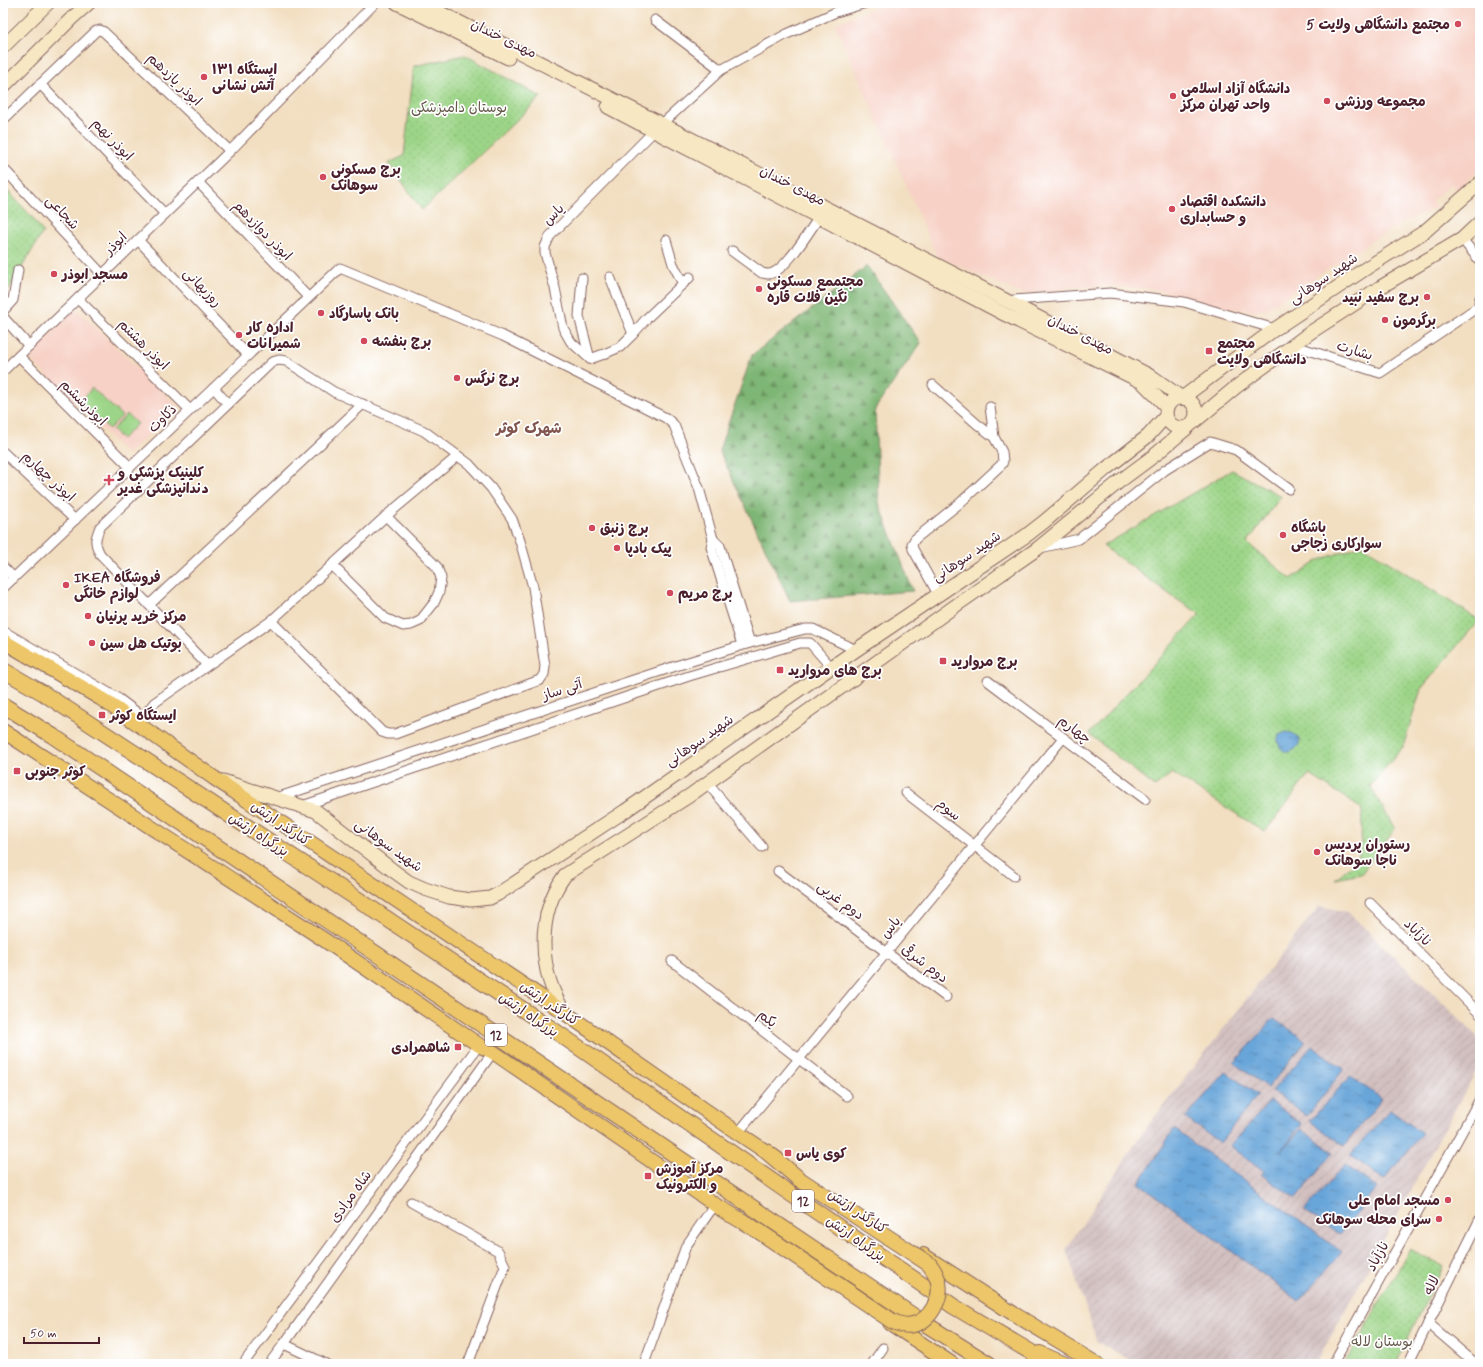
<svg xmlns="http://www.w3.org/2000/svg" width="1483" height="1367" viewBox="0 0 1483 1367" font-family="Mynerve,'Playpen Sans Arabic',sans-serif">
<defs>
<pattern id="industrial-furrows" width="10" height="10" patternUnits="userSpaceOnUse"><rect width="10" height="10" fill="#d2bfbf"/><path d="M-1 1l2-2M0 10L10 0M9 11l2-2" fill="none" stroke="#b6a4a4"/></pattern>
<pattern id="green-dots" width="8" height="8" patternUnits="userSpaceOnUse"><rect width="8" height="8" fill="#9dd588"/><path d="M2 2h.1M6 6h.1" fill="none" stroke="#89b676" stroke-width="1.8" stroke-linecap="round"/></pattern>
<pattern id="forest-firs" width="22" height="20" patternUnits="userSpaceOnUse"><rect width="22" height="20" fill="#7eb674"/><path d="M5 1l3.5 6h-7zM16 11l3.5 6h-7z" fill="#69935f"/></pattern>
<pattern id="water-ripples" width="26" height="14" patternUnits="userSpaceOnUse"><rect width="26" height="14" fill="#68a5d9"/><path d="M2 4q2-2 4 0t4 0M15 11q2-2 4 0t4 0" fill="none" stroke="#5886b0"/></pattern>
</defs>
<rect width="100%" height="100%" fill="#fff"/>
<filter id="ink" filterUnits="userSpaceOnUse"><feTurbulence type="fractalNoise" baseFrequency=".025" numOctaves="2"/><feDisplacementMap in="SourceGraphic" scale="8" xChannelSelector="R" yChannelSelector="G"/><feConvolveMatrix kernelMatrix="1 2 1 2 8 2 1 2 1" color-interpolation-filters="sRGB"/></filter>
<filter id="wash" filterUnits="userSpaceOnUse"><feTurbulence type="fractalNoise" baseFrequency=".012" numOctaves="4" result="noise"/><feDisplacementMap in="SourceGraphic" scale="16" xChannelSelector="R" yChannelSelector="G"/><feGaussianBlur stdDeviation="0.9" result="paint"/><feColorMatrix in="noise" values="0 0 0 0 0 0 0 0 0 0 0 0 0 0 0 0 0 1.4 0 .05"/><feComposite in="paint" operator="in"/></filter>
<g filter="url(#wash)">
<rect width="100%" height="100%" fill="#f2dec0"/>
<!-- built -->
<g fill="#f7d1c6">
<polygon points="885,3 1480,3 1480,168 1458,190 1451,184 1431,201 1436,207 1397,225 1264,310 1257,311 1220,307 1167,292 1146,288 1107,286 1075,287 1022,294 937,256 835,24"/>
<polygon points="76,309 178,407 127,454 27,356"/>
</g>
<!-- industrial -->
<polygon fill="url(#industrial-furrows)" points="1319,906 1348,912 1480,1039 1480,1064 1316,1364 1137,1364 1097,1342 1066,1249 1143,1132"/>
<!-- green -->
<g fill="url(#green-dots)" stroke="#747a5a">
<polygon points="465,55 541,97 422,210 389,163 404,156 414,66"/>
<polygon points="3,186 32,217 43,232 3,299"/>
<polygon points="1232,470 1281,496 1247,543 1291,579 1319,560 1362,545 1479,620 1421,689 1403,747 1370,786 1395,829 1361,874 1335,879 1358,860 1361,843 1362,809 1309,774 1265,832 1172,773 1155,787 1089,734 1200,614 1176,599 1103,546"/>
<polygon points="1410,1249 1443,1266 1396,1364 1344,1364"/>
</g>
<!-- forest -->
<polygon fill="url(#forest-firs)" stroke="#646a50" points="867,266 921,343 875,409 879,503 913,591 790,601 719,450 752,355"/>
<!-- pitch -->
<g fill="#9dd588" stroke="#747a5a">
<polygon points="92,388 122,416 109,429 80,402"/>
<polygon points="127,414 137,424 122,439 112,430"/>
</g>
<!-- water -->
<g fill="url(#water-ripples)" stroke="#596282">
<path d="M 1286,732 L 1292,733 L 1299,739 L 1299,745 C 1296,748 1293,752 1288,752 C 1280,752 1276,741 1279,735 Z"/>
<polygon points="1274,1018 1306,1041 1268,1088 1234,1063"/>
<polygon points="1312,1046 1344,1069 1307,1116 1272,1091"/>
<polygon points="1226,1072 1258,1095 1220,1143 1185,1118"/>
<polygon points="1350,1076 1382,1099 1344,1146 1310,1121"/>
<polygon points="1270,1101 1302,1124 1280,1152 1301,1129 1333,1152 1296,1199 1261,1174 1264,1171 1230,1146"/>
<polygon points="1390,1110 1422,1133 1384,1180 1350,1155"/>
<polygon points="1174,1129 1342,1252 1299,1301 1139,1183"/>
<polygon points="1345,1165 1377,1188 1339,1235 1304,1210"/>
</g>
</g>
<g filter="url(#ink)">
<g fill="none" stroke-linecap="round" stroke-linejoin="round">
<defs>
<g id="minor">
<polyline points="3,4 4,3"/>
<polyline points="655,20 721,70"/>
<polyline points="40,84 165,214"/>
<polyline points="3,120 96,31 100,30 104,32 230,151"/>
<polyline points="662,124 721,70 787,34 836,12 866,3"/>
<polyline points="3,168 102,274"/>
<polyline points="198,182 308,297"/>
<polyline points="1462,239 1480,261"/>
<polyline points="138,240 248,355"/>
<polyline points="666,240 673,264 683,284"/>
<path d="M 732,251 L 762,273 C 763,273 766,274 768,274 C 784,274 810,230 819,217"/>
<polyline points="610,277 633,334"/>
<polyline points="582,278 579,316 590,359"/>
<polyline points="78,299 190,410"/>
<polyline points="1014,300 1110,293 1184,302 1275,329"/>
<polyline points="3,311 13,300 18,270"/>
<polyline points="3,317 29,346"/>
<polyline points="1292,345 1380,373 1478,307 1480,298"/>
<polyline points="19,356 130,467"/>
<polyline points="590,359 571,342 563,328 555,288 545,253 545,247 550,236 654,131"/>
<polyline points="590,359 604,354 620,347 633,334 647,318 690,277"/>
<polyline points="3,371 230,151 375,3"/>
<polyline points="933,385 977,424 994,437 1002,452 1003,461 1002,464 960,503 915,539 912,544 913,549 938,594"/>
<polyline points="214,388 228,404"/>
<polyline points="990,407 994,437"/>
<polyline points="3,452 75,520"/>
<polyline points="713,539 720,546 750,643"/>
<polyline points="1040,548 1079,539 1165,470 1210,442 1236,450 1289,489"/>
<polyline points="332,565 385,618 403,626 411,625 420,621 434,603 439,592 441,578 437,567 386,516"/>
<polyline points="3,567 14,578"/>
<polyline points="3,588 340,268 503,336 666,418 674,425 699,488 713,539 711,547 742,645"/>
<polyline points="149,605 363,404"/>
<polyline points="3,631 119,699 143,717"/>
<path d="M 207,665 L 100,554 C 94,542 95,539 100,527 L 272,362 L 279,360 L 286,361 L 334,392 L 424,431 L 469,464 L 491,488 L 512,519 L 520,541 L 533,587 L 545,666 L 544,674 L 540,680 L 395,734 L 388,734 L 382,732 L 271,621"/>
<polyline points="988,681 1145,799"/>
<polyline points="138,724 154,703 271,621 386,516 458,456"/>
<polyline points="707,783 762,847"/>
<polyline points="906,793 1014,876"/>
<polyline points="276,798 685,663 750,643 805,629 813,629 856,650"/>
<polyline points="302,806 689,676 800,643 810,643 831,667"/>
<polyline points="778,871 946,997"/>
<polyline points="1370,903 1480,1014"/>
<polyline points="672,961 847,1096"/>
<polyline points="738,1133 1063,738"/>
<polyline points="411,1202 498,1251 505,1266 468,1364"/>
<polyline points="1428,1323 1476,1364"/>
<polyline points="284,1344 326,1364"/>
<polyline points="243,1364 479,1045"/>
<polyline points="269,1364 284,1344 493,1052"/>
<polyline points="644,1364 686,1246 715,1204"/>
<polyline points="872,1364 883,1348"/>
<polyline points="1333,1364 1480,1099"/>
<polyline points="1408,1364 1480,1219"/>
</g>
<g id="secondary">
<polyline points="397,3 508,58"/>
<polyline points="421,3 662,124 1009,302 1154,378 1182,398 1275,329 1368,267 1424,232 1480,183"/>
<polyline points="3,47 48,3"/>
<polyline points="3,87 72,18 89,3"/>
<polyline points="608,107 1006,315 1142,382 1167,407"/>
<circle cx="1181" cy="413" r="15"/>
<polyline points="1194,422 1236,387 1311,332 1379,288 1462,239 1480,222"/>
<polyline points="223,781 316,811 395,872 409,882 425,889 449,897 471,900 490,898 498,894 625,811 856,650 1027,535 1045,521 1107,468 1148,436 1166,416"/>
<path d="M 565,1013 C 538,972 536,915 565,875 L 689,796 L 958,604 L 1037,549 L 1120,481 L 1155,455 L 1188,427"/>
</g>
<g id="primary">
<polyline points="3,641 100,698 138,724 214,778 565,1013 738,1133 777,1159"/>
<polyline points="3,731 323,939 479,1045 493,1052 730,1215"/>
<polyline points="923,1255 1014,1314 1097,1364"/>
<polyline points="890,1323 952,1364"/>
<polyline points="1040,1353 1065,1364"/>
</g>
<g id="trunk">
<polyline points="3,670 43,693 356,898 558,1033 953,1306 1051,1364"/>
<polyline points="3,705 53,736 927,1325 989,1364"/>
<polyline points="767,1152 799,1179"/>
<polyline points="722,1209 760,1232"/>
</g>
</defs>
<!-- minor casing -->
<use href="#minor" stroke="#85625f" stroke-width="11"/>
<!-- secondary casing -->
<use href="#secondary" stroke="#85625f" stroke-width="15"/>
<!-- primary casing -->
<use href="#primary" stroke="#85625f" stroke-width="16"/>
<!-- trunk casing -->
<use href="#trunk" stroke="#85625f" stroke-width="17"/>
<!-- minor -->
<use href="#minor" stroke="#fff" stroke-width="9"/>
<!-- secondary -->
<use href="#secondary" stroke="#f7e8c3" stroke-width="13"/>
<!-- primary -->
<use href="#primary" stroke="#ecc669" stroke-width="14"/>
<!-- trunk -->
<use href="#trunk" stroke="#ecc669" stroke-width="15"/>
<defs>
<path id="trunk-bridge" d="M 760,1232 L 892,1321 C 898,1324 904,1326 911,1325 C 930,1322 943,1298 938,1280 C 936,1274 933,1269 929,1264 L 799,1179"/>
</defs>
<!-- trunk-bridge casing -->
<use href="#trunk-bridge" stroke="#85625f" stroke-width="17" stroke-linecap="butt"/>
<!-- trunk-bridge -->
<use href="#trunk-bridge" stroke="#ecc669" stroke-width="15"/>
</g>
</g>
<!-- markers -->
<g fill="#d1495b" stroke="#fff" stroke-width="1.5">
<circle cx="1458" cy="24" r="4"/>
<circle cx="204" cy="77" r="4"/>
<circle cx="1173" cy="96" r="4"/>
<circle cx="1327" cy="101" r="4"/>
<circle cx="323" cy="177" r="4"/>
<circle cx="1172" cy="209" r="4"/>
<circle cx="54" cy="274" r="4"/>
<circle cx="759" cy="289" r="4"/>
<circle cx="1427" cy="297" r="4"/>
<circle cx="321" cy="313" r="4"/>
<circle cx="1385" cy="320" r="4"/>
<circle cx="239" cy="335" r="4"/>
<circle cx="364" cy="341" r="4"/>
<rect x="1205" y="347" width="8" height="8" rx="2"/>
<circle cx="457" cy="378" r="4"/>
<path d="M107 474h4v4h4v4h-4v4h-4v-4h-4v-4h4z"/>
<circle cx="592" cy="528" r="4"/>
<circle cx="1283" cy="535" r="4"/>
<circle cx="617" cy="548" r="4"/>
<circle cx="66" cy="585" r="4"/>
<circle cx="670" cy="593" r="4"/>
<circle cx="88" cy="616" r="4"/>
<circle cx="92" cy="643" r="4"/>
<rect x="939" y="657" width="8" height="8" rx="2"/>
<rect x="776" y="666" width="8" height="8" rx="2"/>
<rect x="98" y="711" width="8" height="8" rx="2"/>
<rect x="13" y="767" width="8" height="8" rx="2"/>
<circle cx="1317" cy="852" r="4"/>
<rect x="454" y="1043" width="8" height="8" rx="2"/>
<rect x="784" y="1149" width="8" height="8" rx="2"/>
<rect x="644" y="1172" width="8" height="8" rx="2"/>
<circle cx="1448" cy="1200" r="4"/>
<circle cx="1439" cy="1219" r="4"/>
</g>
<g text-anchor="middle" stroke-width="3.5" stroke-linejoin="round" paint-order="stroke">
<!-- shield labels -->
<g fill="#fff" stroke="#80626b" stroke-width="1">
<rect x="485" y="1024" width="22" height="22" rx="3"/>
<rect x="792" y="1190" width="22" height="22" rx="3"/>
</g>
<g font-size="13" font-weight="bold" fill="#4a1f2b">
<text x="496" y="1040">12</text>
<text x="803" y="1206">12</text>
</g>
<!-- poi labels -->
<g font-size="14" font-weight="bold" fill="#4a1f2b" stroke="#fff" text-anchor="start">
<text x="1450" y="29" text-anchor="end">مجتمع دانشگاهی ولایت 5</text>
<text x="212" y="74">ایستگاه ۱۳۱<tspan x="212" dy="16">آتش نشانی</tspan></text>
<text x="1181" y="93">دانشگاه آزاد اسلامی<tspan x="1181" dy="16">واحد تهران مرکز</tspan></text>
<text x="1335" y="106">مجموعه ورزشی</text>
<text x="331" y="174">برج مسکونی<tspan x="331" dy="16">سوهانک</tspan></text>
<text x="1180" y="206">دانشکده اقتصاد<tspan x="1180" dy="16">و حسابداری</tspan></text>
<text x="62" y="279">مسجد ابوذر</text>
<text x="767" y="286">مجتممع مسکونی<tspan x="767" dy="16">نگین فلات قاره</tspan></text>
<text x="1419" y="302" text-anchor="end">برج سفید نبید</text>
<text x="329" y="318">بانک پاسارگاد</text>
<text x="1393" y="325">برگرمون</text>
<text x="247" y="332">اداره کار<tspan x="247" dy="16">شمیرانات</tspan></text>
<text x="372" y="346">برج بنفشه</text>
<text x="1217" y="348">مجتمع<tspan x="1217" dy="16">دانشگاهی ولایت</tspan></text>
<text x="465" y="383">برج نرگس</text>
<text x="118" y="477">کلینیک پزشکی و<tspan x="118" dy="16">دندانپزشکی غدیر</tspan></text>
<text x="1291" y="532">باشگاه<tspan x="1291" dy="16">سواركاری زجاجی</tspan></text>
<text x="600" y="533">برج زنبق</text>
<text x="625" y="553">پیک بادپا</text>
<text x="74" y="582">IKEA فروشگاه<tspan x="74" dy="16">لوازم خانگی</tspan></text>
<text x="678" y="598">برج مریم</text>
<text x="96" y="621">مرکز خرید پرنیان</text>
<text x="100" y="648">بوتیک هل سین</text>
<text x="951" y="666">برج مروارید</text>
<text x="788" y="675">برج های مروارید</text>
<text x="110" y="720">ایستگاه کوثر</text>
<text x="25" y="776">کوثر جنوبی</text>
<text x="1325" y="849">رستوران پردیس<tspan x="1325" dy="16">ناجا سوهانک</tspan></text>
<text x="450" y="1052" text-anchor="end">شاهمرادی</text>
<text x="796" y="1158">کوی یاس</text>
<text x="656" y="1173">مرکز آموزش<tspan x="656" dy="16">و الکترونیک</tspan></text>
<text x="1440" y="1205" text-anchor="end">مسجد امام علی</text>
<text x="1431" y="1224" text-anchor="end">سرای محله سوهانک</text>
</g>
<!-- street labels -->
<g font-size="14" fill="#4a1f2b" stroke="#fff">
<text transform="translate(504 38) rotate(26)" y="5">مهدی خندان</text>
<text transform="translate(175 79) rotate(44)" y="5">ابوذر یازدهم</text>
<text transform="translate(113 139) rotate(46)" y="5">ابوذر نهم</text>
<text transform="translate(793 185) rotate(27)" y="5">مهدی خندان</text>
<text transform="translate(63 212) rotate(47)" y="5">شجاعی</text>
<text transform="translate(553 214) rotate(-45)" y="5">یاس</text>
<text transform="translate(263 230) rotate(46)" y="5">ابوذر دوازدهم</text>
<text transform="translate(115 243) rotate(-44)" y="5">ابوذر</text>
<text transform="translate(1323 278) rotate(-34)" y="5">شهید سوهانی</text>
<text transform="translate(203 287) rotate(46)" y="5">روزبهانی</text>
<text transform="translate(1081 334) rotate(27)" y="5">مهدی خندان</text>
<text transform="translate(144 344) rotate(45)" y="5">ابوذر هشتم</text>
<text transform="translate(1355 350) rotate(17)" y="5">بشارت</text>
<text transform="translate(84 402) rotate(45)" y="5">ابوذرششم</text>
<text transform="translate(162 418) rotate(-44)" y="5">ذکاوت</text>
<text transform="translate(49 476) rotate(43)" y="5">ابوذر چهارم</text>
<text transform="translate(966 556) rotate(-34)" y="5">شهید سوهانی</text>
<text transform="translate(562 689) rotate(-18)" y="5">آتی ساز</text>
<text transform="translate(1075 729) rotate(37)" y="5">چهارم</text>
<text transform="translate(699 740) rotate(-35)" y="5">شهید سوهانی</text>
<text transform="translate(949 809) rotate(38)" y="5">سوم</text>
<text transform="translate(281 823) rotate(34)" y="5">کنارگذر ارتش</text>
<text transform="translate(259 834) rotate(33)" y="5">بزرگراه ارتش</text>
<text transform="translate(389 845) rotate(36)" y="5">شهید سوهانی</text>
<text transform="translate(841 900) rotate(37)" y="5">دوم غربی</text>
<text transform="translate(890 927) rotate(-51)" y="5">یاس</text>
<text transform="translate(1418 932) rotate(45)" y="5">نازآباد</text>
<text transform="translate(925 963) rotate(37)" y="5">دوم شرقی</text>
<text transform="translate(550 1003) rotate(34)" y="5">کنارگذر ارتش</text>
<text transform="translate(529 1014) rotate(34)" y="5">بزرگراه ارتش</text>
<text transform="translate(768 1018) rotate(38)" y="5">یکم</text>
<text transform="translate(350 1196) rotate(-54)" y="5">شاه مرادی</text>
<text transform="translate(858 1211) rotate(34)" y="5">کنارگذر ارتش</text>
<text transform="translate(856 1238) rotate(35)" y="5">بزرگراه ارتش</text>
<text transform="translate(1377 1256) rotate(-61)" y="5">نازآباد</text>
<text transform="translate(1431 1285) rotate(-64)" y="5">لاله</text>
</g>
<!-- park labels -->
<g font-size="14" fill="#635647" stroke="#fff">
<text x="459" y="112">بوستان دامپزشکی</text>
<text x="1382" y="1346">بوستان لاله</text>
</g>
<!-- neighbourhood labels -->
<g font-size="15" font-weight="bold" fill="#81554e" stroke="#fff">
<text x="529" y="433">شهرک کوثر</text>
</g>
</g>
<!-- margin -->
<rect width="1483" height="1367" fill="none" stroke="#fff" stroke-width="16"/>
<!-- scale -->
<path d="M24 1337v6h75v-6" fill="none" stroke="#4a1f2b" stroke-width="2"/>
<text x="30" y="1337" font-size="12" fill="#4a1f2b" stroke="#ffffff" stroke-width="3" paint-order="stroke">50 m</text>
</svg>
